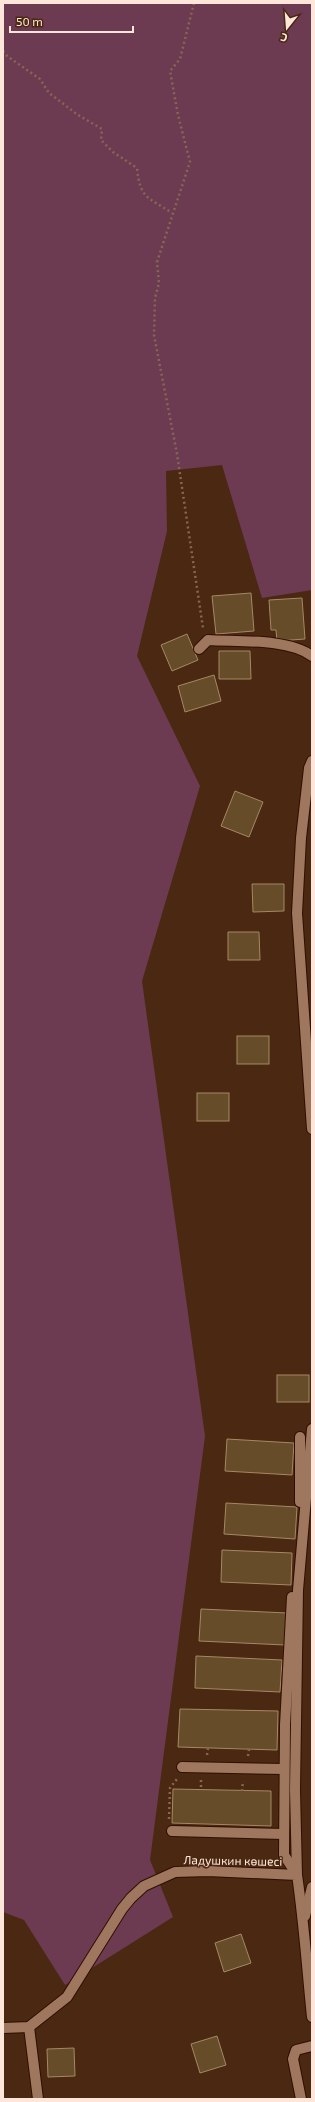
<svg xmlns="http://www.w3.org/2000/svg" width="315" height="2102" viewBox="0 0 315 2102" font-family="'Exo 2',sans-serif">
<rect width="100%" height="100%" fill="#4b2811"/>
<!-- green -->
<polygon fill="#6c3b51" points="3,3 312,3 312,590 262,598 222,465 166,471 167,531 137,656 200,786 142,981 205,1436 150,1860 173,1917 65,1985 24,1920 3,1912"/>
<!-- building -->
<g fill="#674c29" stroke="#a58864">
<polygon points="251,593 254,631 216,634 212,596"/>
<polygon points="302,598 305,639 277,641 276,630 271,630 269,600"/>
<polygon points="187,634 198,660 172,671 161,645"/>
<polygon points="219,651 250,651 251,679 219,679"/>
<polygon points="214,675 221,701 185,712 178,686"/>
<polygon points="235,791 263,802 249,837 221,826"/>
<polygon points="252,884 284,884 284,911 253,912"/>
<polygon points="228,932 259,932 260,960 228,960"/>
<rect x="237" y="1036" width="32" height="28"/>
<rect x="197" y="1093" width="32" height="28"/>
<rect x="277" y="1375" width="32" height="27"/>
<polygon points="227,1439 294,1443 292,1475 225,1471"/>
<polygon points="226,1503 297,1507 295,1539 224,1534"/>
<polygon points="222,1550 292,1553 291,1585 221,1582"/>
<polygon points="201,1609 287,1613 285,1645 199,1641"/>
<polygon points="196,1656 282,1660 280,1692 195,1688"/>
<polygon points="180,1709 278,1711 277,1750 178,1747"/>
<polygon points="173,1789 271,1791 271,1826 172,1823"/>
<polygon points="241,1934 251,1963 224,1972 215,1943"/>
<polygon points="217,2036 226,2065 200,2073 191,2044"/>
<polygon points="74,2048 75,2076 48,2077 47,2049"/>
</g>
<g fill="none" stroke-linecap="round" stroke-linejoin="round">
<defs>
<g id="minor">
<path d="M 199,649 L 208,640 C 237,642 288,638 312,656"/>
<polyline points="312,761 309,768 301,838 297,913 312,1129"/>
<polyline points="300,1502 300,1437"/>
<polyline points="292,1597 285,1725 284,1855 297,1875"/>
<polyline points="182,1767 284,1769"/>
<polyline points="172,1831 284,1834"/>
<polyline points="297,1875 295,1790 298,1590 312,1429"/>
<polyline points="305,1916 312,1887"/>
<polyline points="29,2027 38,2099"/>
<path d="M 3,2028 L 29,2027 L 67,1997 L 122,1909 L 131,1898 L 144,1886 L 175,1872 L 208,1871 L 297,1875 C 304,1922 307,1969 312,2017"/>
<polyline points="301,2099 293,2059 296,2050 312,2046"/>
</g>
</defs>
<!-- minor casing -->
<use href="#minor" stroke="#2f0f00" stroke-width="12"/>
<!-- path -->
<g stroke="#866754" stroke-width="2.5" stroke-dasharray="2 3" stroke-linecap="butt">
<polyline points="194,3 180,59 170,71 178,115 190,162 157,262 159,283 155,298 154,335 177,454 203,628"/>
<path d="M 3,51 L 7,56 L 40,79 L 49,93 L 78,115 L 102,129 L 101,140 L 113,152 L 137,168 C 140,199 148,197 172,213"/>
<polyline points="207,1755 208,1748"/>
<polyline points="248,1756 249,1749"/>
<polyline points="201,1780 201,1790"/>
<polyline points="242,1791 243,1781"/>
<polyline points="169,1819 170,1788 177,1779"/>
</g>
<!-- minor -->
<use href="#minor" stroke="#9f765e" stroke-width="10"/>
</g>
<g text-anchor="middle" stroke-width="3" stroke-linejoin="round" paint-order="stroke">
<!-- street labels -->
<g font-size="12" fill="#fee7da" stroke="#4b2811">
<text transform="translate(233 1861) rotate(1)" y="4">Ладушкин көшесі</text>
</g>
</g>
<!-- border -->
<rect width="315" height="2102" fill="none" stroke="#fee7da" stroke-width="8"/>
<!-- north arrow -->
<g transform="translate(287 28) rotate(197)" stroke="#4b2811" stroke-width="3" paint-order="stroke">
<path d="M0-3L7 15L0 10L-7 15Z" fill="#fee7da"/>
<text y="-6" font-size="11" font-weight="bold" text-anchor="middle" fill="#fee7da">С</text>
</g>
<!-- scale -->
<path d="M10 26v6h123v-6" fill="none" stroke="#fee7da" stroke-width="2"/>
<text x="16" y="26" font-size="12" fill="#fee7da" stroke="#4b2811" stroke-width="3" paint-order="stroke">50 m</text>
</svg>
